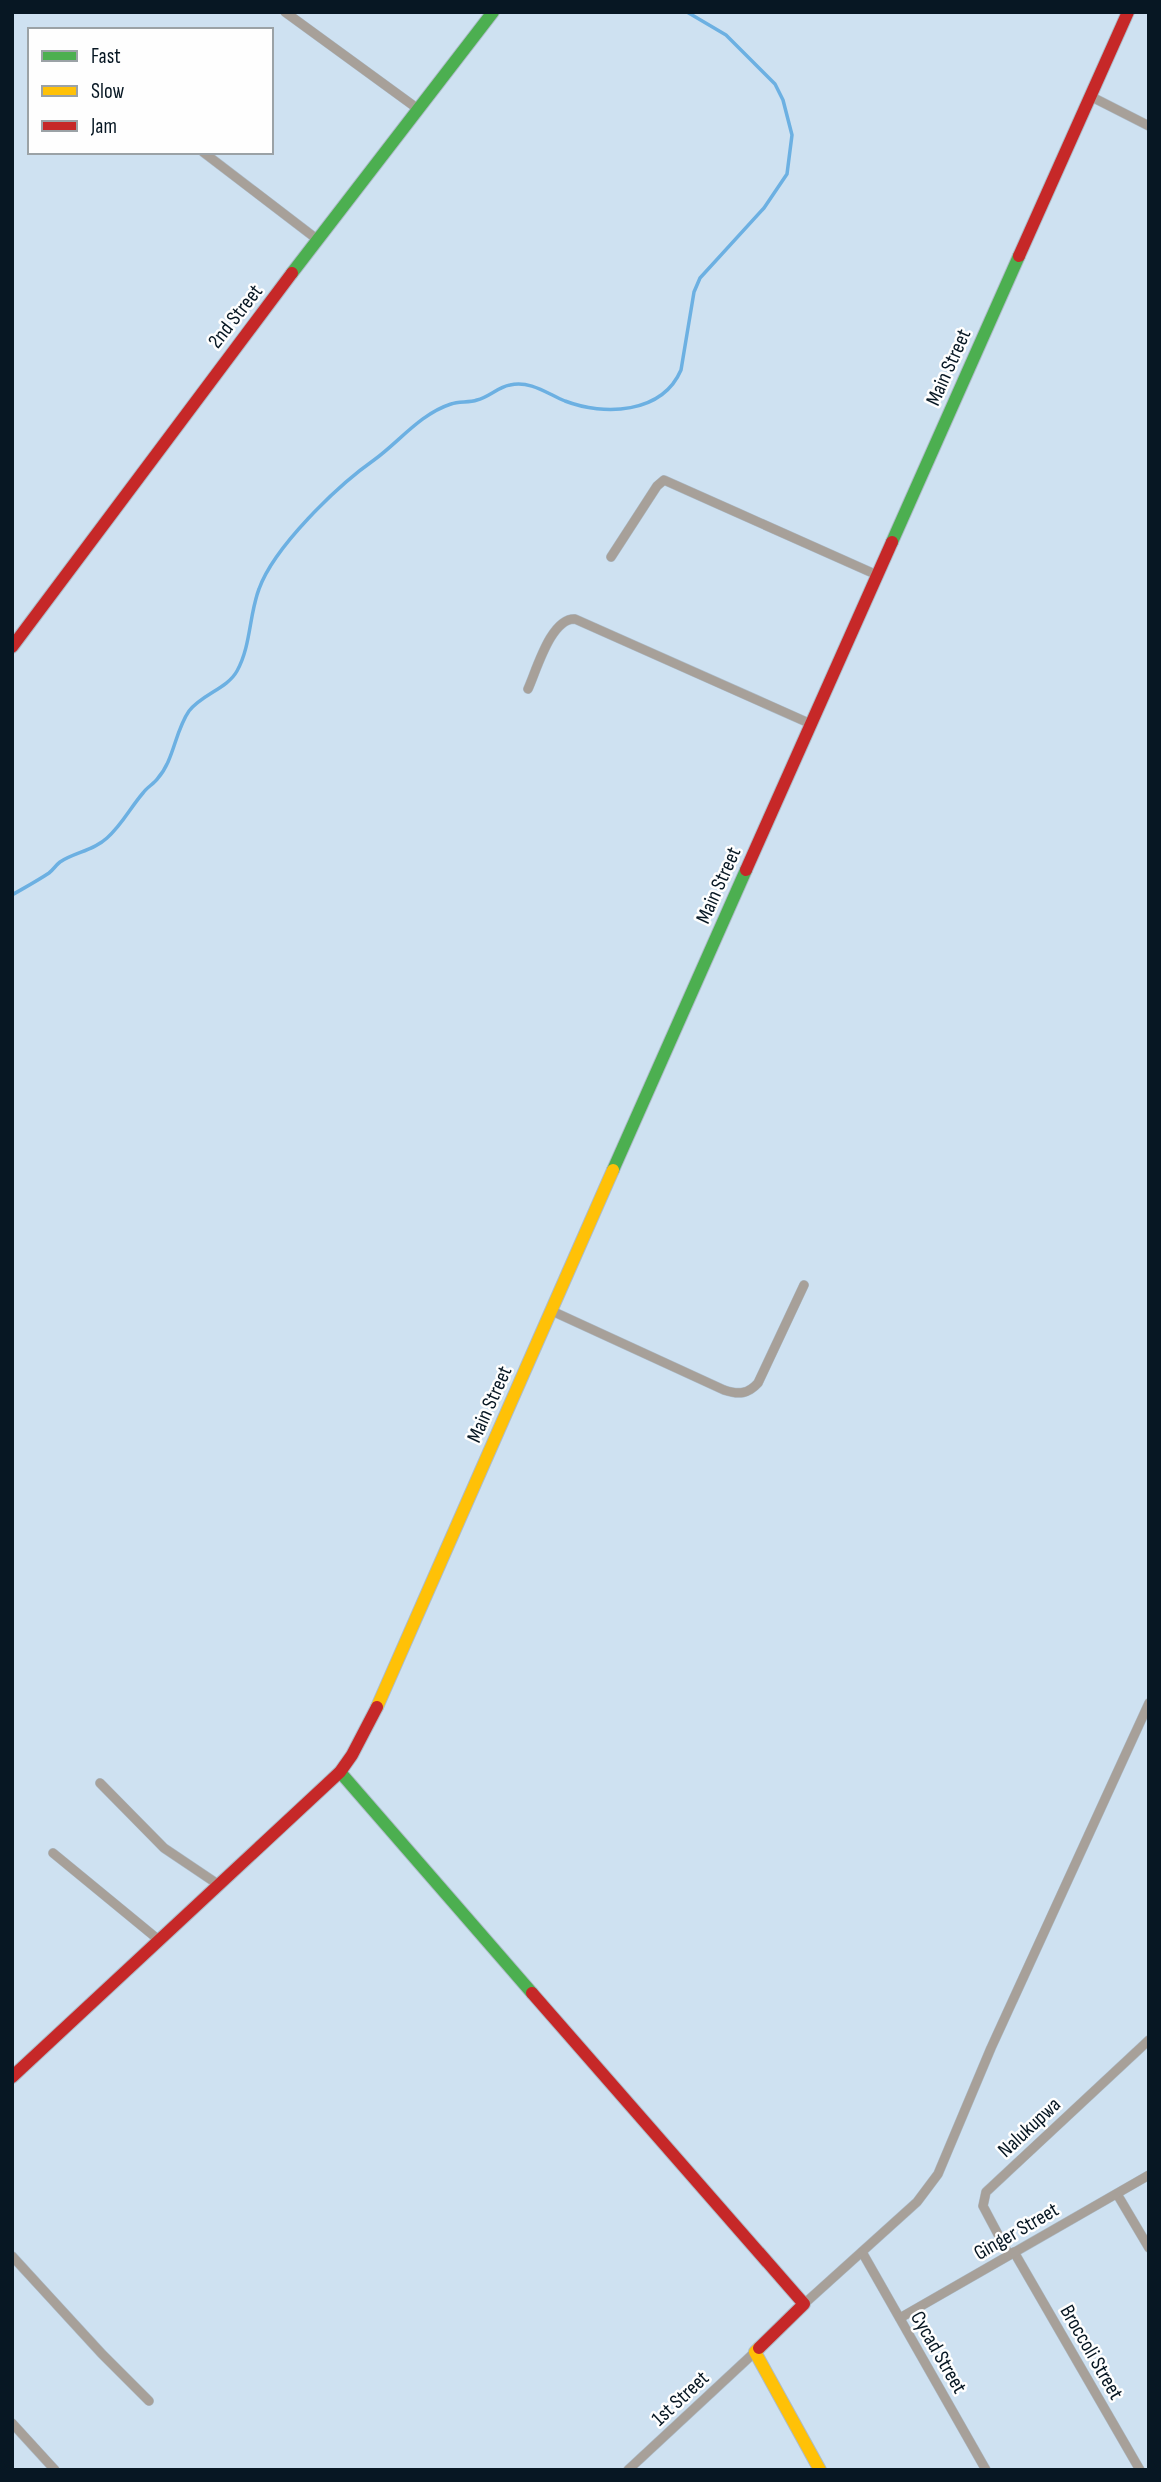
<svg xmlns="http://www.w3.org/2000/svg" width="1161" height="2482" viewBox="0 0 1161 2482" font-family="'Sofia Sans Condensed',sans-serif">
<rect width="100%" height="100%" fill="#cee1f1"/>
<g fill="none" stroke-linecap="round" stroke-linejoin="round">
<!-- stream -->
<path stroke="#6cb0e2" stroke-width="3.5" d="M 12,895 C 24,888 37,881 49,873 C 53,870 56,865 60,862 C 75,852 93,851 107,838 C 122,825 130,808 143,793 C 147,787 154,784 158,778 C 174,760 175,731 189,711 C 202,694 227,689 237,671 C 251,646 249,615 259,589 C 274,547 337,486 374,460 C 399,442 420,414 451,404 C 459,401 469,403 477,400 C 489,397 498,387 510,385 C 530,380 548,394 565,401 C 604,416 662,414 681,370 L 694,292 L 700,278 L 764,208 L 787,174 L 792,135 L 783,100 L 775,84 L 726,35 L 687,12"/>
<defs>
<g id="street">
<polyline points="285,12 418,109"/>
<polyline points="1090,96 1149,126"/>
<polyline points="203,152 318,240"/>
<polyline points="611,557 657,486 664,480 877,575"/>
<path d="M 528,689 C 537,669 551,618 575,619 L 811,724"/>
<path d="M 552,1311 L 724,1390 C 739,1395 748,1394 758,1383 L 804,1285"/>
<polyline points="100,1783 164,1848 219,1885"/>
<polyline points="53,1853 160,1941"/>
<polyline points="1117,2194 1149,2248"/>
<polyline points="862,2252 986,2470"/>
<polyline points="1014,2252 1140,2470"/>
<polyline points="1009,2255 983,2206 986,2192 1149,2040"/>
<polyline points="12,2256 102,2354 149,2401"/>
<polyline points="804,2304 917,2202 938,2174 991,2048 1149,1703"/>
<polyline points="900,2318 1149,2175"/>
<polyline points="12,2423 55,2470"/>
<polyline points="628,2470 755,2352"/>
</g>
<g id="fast">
<polyline points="292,273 493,12"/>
<polyline points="892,542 1019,256"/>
<polyline points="613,1170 746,870"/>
<polyline points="340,1772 532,1993"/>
</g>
<g id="slow">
<polyline points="377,1707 613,1170"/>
<polyline points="759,2348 755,2352 820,2470"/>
</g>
<g id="jam">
<polyline points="1019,256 1128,12"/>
<polyline points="12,647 292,273"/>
<polyline points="746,870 892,542"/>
<polyline points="532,1993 804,2304 759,2348"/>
<polyline points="12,2077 340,1772 352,1755 377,1707"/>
</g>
</defs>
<!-- street casing -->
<use href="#street" stroke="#adbcc9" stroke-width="10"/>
<!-- fast casing -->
<use href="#fast" stroke="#adbcc9" stroke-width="14"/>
<!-- slow casing -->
<use href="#slow" stroke="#adbcc9" stroke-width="14"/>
<!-- jam casing -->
<use href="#jam" stroke="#adbcc9" stroke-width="14"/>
<!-- street -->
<use href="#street" stroke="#a7a099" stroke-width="9"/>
<!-- fast -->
<use href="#fast" stroke="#4caf50" stroke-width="12"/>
<!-- slow -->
<use href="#slow" stroke="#ffc107" stroke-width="12"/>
<!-- jam -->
<use href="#jam" stroke="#c62828" stroke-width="12"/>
</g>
<g text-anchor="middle" stroke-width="5" stroke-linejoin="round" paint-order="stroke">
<!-- street labels -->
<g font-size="21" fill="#071723" stroke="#fefefe">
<text transform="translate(235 316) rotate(-52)" y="7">2nd Street</text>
<text transform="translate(948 367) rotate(-66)" y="7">Main Street</text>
<text transform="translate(718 885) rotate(-66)" y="7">Main Street</text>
<text transform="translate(489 1404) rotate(-66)" y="7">Main Street</text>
<text transform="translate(1029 2127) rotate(-43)" y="7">Nalukupwa</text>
<text transform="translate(1016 2231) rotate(-30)" y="7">Ginger Street</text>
<text transform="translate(939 2352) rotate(60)" y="7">Cycad Street</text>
<text transform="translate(1092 2352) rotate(60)" y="7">Broccoli Street</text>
<text transform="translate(680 2398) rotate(-43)" y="7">1st Street</text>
</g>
</g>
<!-- border -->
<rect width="1161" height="2482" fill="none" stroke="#071723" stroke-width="28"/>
<!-- legend -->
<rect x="28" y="28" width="245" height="126" fill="#fefefe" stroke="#9ba2a6" stroke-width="2"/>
<rect x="42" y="51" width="35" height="10" fill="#4caf50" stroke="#9ba2a6" stroke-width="2"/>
<text x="91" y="63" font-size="21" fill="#071723">Fast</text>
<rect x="42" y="86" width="35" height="10" fill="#ffc107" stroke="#9ba2a6" stroke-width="2"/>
<text x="91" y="98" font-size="21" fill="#071723">Slow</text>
<rect x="42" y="121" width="35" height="10" fill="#c62828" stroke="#9ba2a6" stroke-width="2"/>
<text x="91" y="133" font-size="21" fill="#071723">Jam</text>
</svg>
